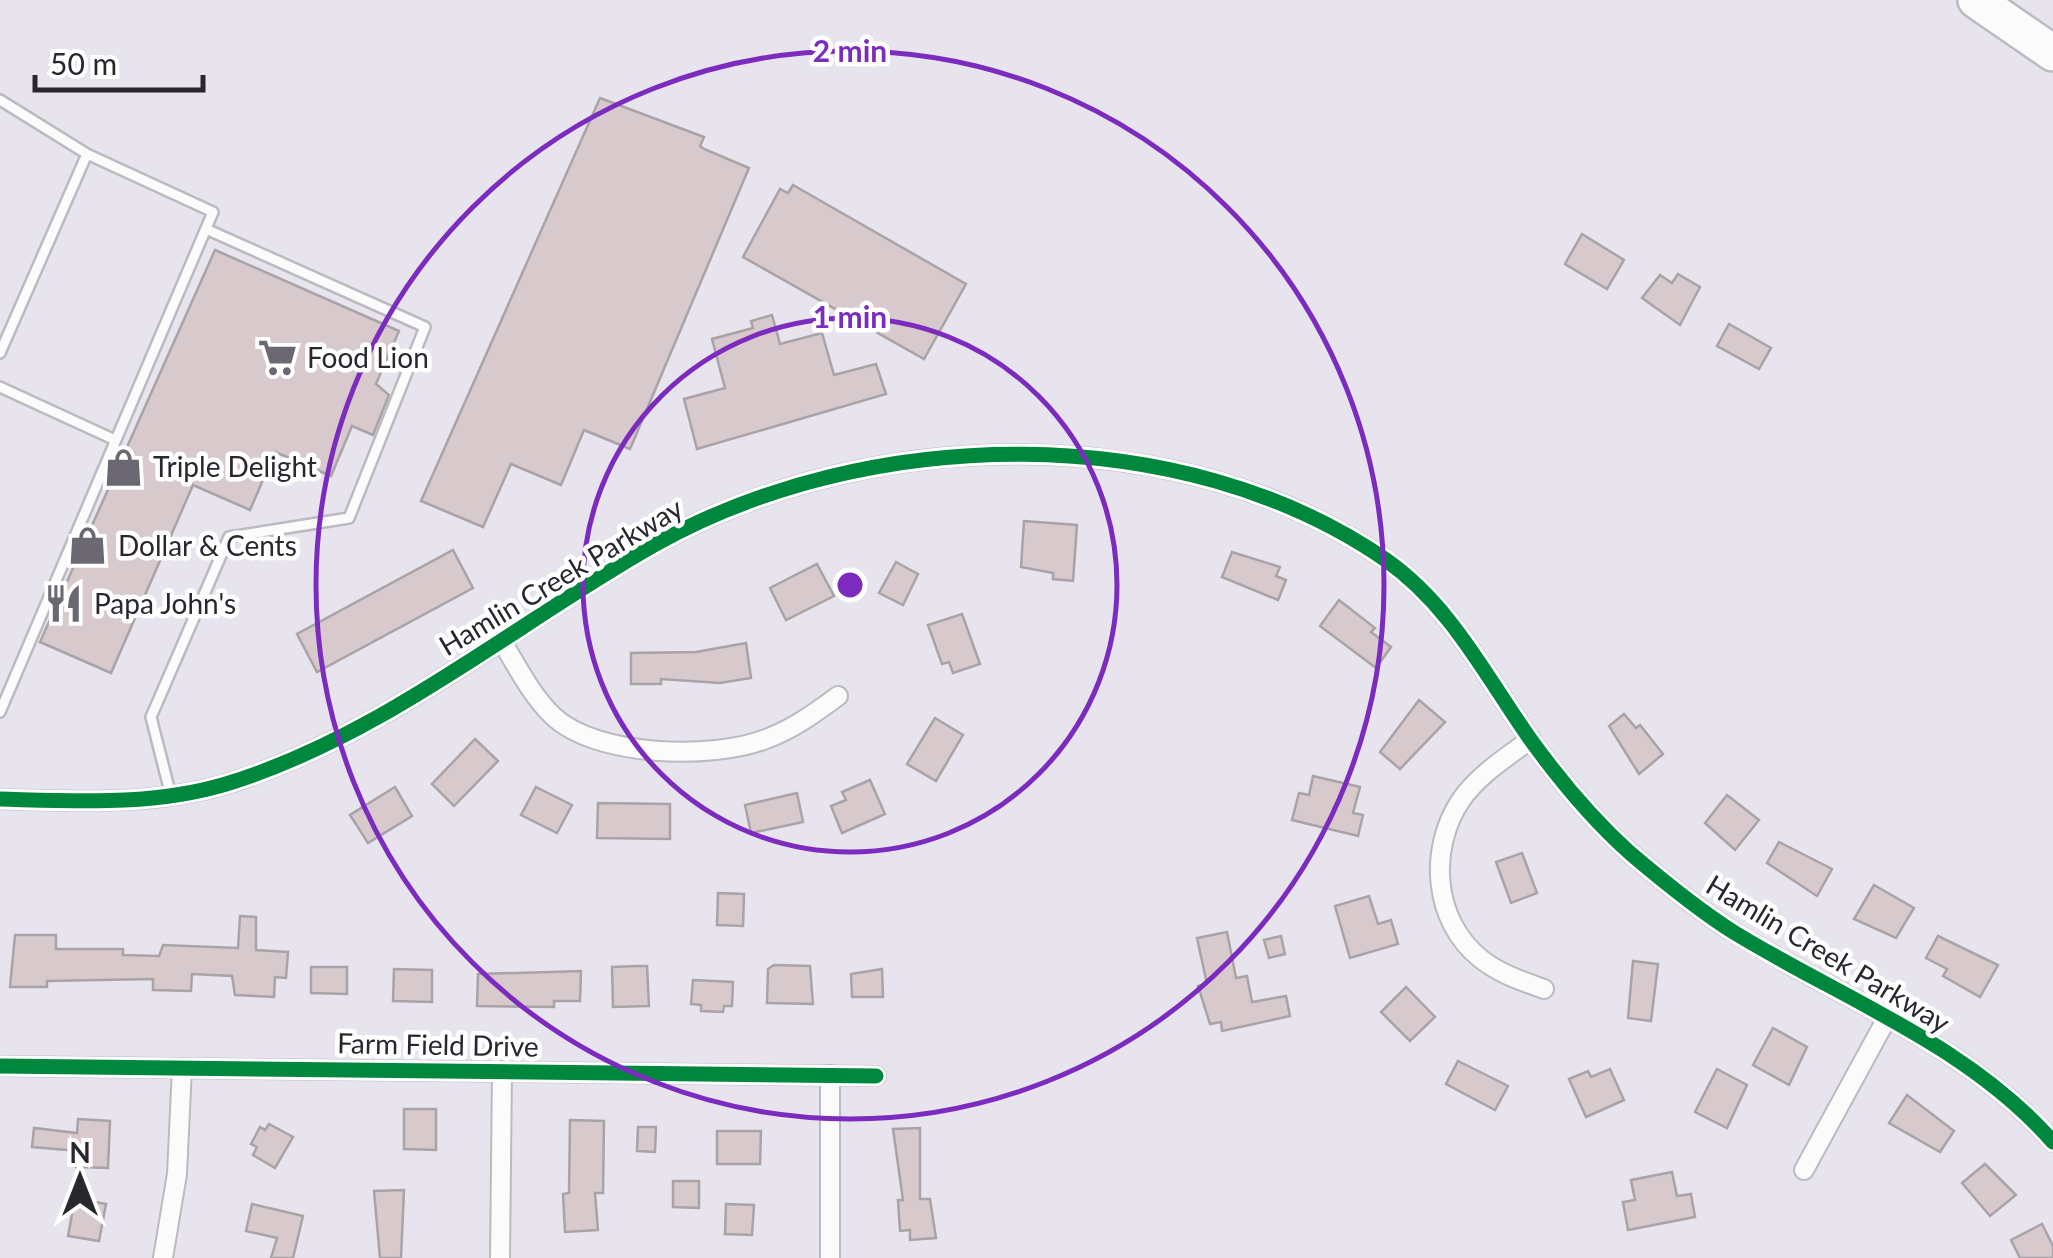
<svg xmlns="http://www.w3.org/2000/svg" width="2053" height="1258" viewBox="0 0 2053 1258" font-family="Lato,sans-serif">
<rect width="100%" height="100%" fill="#e8e4ee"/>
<!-- building -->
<g fill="#d8c9cc" stroke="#a8a3a7" stroke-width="2.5">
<polygon points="600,98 704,137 700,146 704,149 749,168 630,449 584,430 561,485 511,464 483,527 421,501"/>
<polygon points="793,185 966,284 924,359 743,257 780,189 788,193"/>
<polygon points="1582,234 1624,260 1607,289 1565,264"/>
<polygon points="215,250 399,331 376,384 389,395 373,435 352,426 331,476 275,452 250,510 193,485 111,673 40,642"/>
<polygon points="1678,274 1700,287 1680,325 1642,298 1660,275 1672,283"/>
<polygon points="772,315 780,344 822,333 834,375 876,364 886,394 697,449 684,399 725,388 712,339 753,328 751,321"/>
<polygon points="1729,324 1771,348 1759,369 1717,346"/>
<polygon points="1024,521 1077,525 1073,581 1053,579 1053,573 1021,567"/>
<polygon points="453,550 473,588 317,672 297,634"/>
<polygon points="1232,552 1280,567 1276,576 1286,580 1278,600 1222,577"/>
<polygon points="896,562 918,574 903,605 879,593"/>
<polygon points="817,564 834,596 786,620 770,588"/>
<polygon points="1339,600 1375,628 1371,632 1391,647 1376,668 1320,626"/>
<polygon points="962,614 980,664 953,673 949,662 942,664 928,625"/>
<polygon points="746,643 751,678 720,683 661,679 661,684 631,684 631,653 696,652"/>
<polygon points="1419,700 1445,722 1400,769 1380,752"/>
<polygon points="1624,714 1636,728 1640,725 1663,754 1639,774 1609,726"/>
<polygon points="935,718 963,735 936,781 907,764"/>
<polygon points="475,739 498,761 454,806 432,784"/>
<polygon points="1313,776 1360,787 1353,813 1363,815 1358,836 1292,820 1299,793 1309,795"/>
<polygon points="870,780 885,814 842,833 831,806 846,800 842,792"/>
<polygon points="395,787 412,816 368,843 350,815"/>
<polygon points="536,787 572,805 557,833 521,815"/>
<polygon points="797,793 803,822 751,833 745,805"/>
<polygon points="1727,795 1759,820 1735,850 1705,823"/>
<polygon points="598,803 670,804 670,839 597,838"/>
<polygon points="1779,842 1832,869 1817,896 1767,863"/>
<polygon points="1522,853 1537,893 1511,903 1496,862"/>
<polygon points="1874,885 1914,908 1896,938 1854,919"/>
<polygon points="718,893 744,894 743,926 717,925"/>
<polygon points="1369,896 1378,924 1391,920 1398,944 1350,958 1335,906"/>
<polygon points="240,916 256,917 256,950 288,952 286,978 275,977 274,997 235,995 232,976 192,974 191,991 153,990 153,979 47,981 47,987 10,987 15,935 56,935 56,949 123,949 123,955 159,956 163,945 238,948"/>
<polygon points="1227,932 1236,978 1247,976 1252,1002 1286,996 1290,1016 1222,1031 1221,1022 1210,1024 1198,986 1207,984 1197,938"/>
<polygon points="1281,936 1285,954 1269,958 1264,940"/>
<polygon points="1938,936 1998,965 1980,997 1943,976 1947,969 1926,958"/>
<polygon points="1633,961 1658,964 1651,1021 1628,1018"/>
<polygon points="774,965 810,966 813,1004 767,1003 768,969"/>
<polygon points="638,966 647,966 649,1006 613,1007 612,967"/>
<polygon points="311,967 347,967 347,994 311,993"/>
<polygon points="394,969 432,970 432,1002 393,1001"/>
<polygon points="882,969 883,997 852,997 851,974"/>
<polygon points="581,971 580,1001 554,1001 554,1007 477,1006 478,974"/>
<polygon points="693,980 733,982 732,1006 724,1006 723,1012 701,1011 701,1005 691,1004"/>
<polygon points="1406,987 1435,1017 1410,1041 1381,1012"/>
<polygon points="1773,1028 1807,1047 1789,1085 1753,1065"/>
<polygon points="1458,1061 1508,1086 1495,1110 1446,1084"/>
<polygon points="1610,1069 1624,1100 1586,1117 1569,1079 1588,1071 1591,1077"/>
<polygon points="1717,1069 1747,1085 1727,1128 1695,1112"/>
<polygon points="1907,1095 1954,1131 1940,1152 1889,1123"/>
<polygon points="404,1109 436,1109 436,1150 404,1149"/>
<polygon points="78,1119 110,1121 108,1168 76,1167 79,1151 32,1147 34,1128 77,1133"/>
<polygon points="570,1120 604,1121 603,1193 595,1193 598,1230 565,1232 563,1194 569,1193"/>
<polygon points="269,1124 293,1137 275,1168 253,1155 257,1147 251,1144 260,1127 265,1130"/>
<polygon points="638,1127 656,1127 655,1152 637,1151"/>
<polygon points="920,1128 920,1199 930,1199 936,1238 910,1240 910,1230 900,1231 898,1200 903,1200 893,1129"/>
<polygon points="717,1131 761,1131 760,1164 717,1164"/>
<polygon points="1985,1164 2016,1195 1990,1216 1962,1183"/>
<polygon points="1672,1172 1677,1196 1691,1194 1695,1217 1628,1230 1623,1202 1635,1200 1631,1180"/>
<polygon points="673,1181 699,1181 699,1208 673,1207"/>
<polygon points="404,1190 401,1258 380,1258 374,1191"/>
<polygon points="75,1198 106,1204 99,1241 68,1236"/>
<polygon points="252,1204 303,1216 293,1258 271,1258 277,1238 246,1231"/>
<polygon points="726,1204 754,1205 752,1235 725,1234"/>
<polygon points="2042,1224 2053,1246 2053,1258 2020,1258 2011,1240"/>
</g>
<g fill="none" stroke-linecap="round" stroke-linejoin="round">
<defs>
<g id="lane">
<polyline points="0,100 87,154 213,212 0,712"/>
<polyline points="0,353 87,154"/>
<polyline points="0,387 113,439"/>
<polyline points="171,796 151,717 229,537 349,518 425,327 206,229"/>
</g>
<g id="street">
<path d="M 501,640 C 517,666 531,695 553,716 C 596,757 712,760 766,739 C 793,729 815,713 838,696"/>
<path d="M 1531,739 C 1507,757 1478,775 1461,800 C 1428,849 1433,921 1481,959 C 1500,974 1522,981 1544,989"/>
<path d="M 0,799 C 75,801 153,806 226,784 C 383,736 513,625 654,545 C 867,425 1181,418 1386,560 C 1450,605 1484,673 1528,736 C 1558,778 1591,818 1630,853 C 1663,881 1698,910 1735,933 C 1843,999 1968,1045 2053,1142"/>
<polyline points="0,1066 876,1076"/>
<polyline points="830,1075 830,1258"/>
<polyline points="1804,1170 1887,1018"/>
<polyline points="163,1258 177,1174 182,1068"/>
<polyline points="500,1258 502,1071"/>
</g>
<polyline id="highway" points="1976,0 2053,53"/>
</defs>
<!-- lane casing -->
<use href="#lane" stroke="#bcb9c0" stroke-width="14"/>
<!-- street casing -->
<use href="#street" stroke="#bcb9c0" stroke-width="22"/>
<!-- highway casing -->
<use href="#highway" stroke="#bcb9c0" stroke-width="40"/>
<!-- lane -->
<use href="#lane" stroke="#fcfbfc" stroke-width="9"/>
<!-- street -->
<use href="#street" stroke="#fcfbfc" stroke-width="18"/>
<!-- highway -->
<use href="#highway" stroke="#fcfbfc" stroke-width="35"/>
<defs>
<g id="cycleway">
<path d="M 0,799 C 75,801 153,806 226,784 C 383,736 513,625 654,545 C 867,425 1181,418 1386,560 C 1450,605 1484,673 1528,736 C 1558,778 1591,818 1630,853 C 1663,881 1698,910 1735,933 C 1843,999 1968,1045 2053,1142"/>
<polyline points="0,1066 876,1076"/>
</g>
</defs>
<!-- cycleway casing -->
<use href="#cycleway" stroke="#fff" stroke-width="21"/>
<!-- cycleway -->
<use href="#cycleway" stroke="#00873e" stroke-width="15"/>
</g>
<!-- distance rings -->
<g fill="none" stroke="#7b2cbf" stroke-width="5">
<circle cx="850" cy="585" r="267"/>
<circle cx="850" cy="585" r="534"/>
</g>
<!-- icons -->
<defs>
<symbol id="supermarket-bare" viewBox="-9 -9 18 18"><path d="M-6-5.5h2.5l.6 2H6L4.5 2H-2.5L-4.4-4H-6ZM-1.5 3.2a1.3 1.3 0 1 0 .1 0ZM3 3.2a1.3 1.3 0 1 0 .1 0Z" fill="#6c6871" stroke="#fff" stroke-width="2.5" paint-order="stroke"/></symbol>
<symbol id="shop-bare" viewBox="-9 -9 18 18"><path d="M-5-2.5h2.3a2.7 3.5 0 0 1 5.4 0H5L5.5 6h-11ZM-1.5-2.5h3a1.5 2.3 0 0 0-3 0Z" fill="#6c6871" stroke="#fff" stroke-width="2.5" paint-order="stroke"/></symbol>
<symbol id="restaurant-bare" viewBox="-9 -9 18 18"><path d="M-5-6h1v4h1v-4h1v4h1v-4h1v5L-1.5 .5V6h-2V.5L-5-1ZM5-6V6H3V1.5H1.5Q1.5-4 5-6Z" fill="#6c6871" stroke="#fff" stroke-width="2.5" paint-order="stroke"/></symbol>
</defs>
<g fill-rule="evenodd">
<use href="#supermarket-bare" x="250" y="330" width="55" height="55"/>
<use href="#shop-bare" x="96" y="440" width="55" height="55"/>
<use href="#shop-bare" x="60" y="518" width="55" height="55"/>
<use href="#restaurant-bare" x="36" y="576" width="55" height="55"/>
</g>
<g text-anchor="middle" stroke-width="9" stroke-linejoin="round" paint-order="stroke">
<!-- poi labels -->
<g font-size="28" fill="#29262d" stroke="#fff" text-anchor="start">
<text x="307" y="368">Food Lion</text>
<text x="153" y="477">Triple Delight</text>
<text x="118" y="556">Dollar &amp; Cents</text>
<text x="94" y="614">Papa John's</text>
</g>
<!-- street labels -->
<g font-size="28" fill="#29262d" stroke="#fff">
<text transform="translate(561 577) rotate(-31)" y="10">Hamlin Creek Parkway</text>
<text transform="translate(1828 954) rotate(31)" y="10">Hamlin Creek Parkway</text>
<text transform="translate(438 1045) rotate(1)" y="10">Farm Field Drive</text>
</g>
</g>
<circle cx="850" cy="585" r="15" fill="#7b2cbf" stroke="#fff" stroke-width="5"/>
<g font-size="30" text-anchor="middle" font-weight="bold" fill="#7b2cbf" stroke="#fff" stroke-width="9" stroke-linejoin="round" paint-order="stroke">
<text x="850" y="62">2 min</text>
<text x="850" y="328">1 min</text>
</g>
<!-- north arrow -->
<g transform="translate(80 1178)" stroke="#ffffff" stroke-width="8" paint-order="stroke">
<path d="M0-8L18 38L0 25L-18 38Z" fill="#29262d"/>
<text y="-15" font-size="28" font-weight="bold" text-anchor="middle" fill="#29262d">N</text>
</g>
<!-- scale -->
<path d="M35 75v15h168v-15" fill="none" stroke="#29262d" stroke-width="5"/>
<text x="50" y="75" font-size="30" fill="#29262d" stroke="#ffffff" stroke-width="8" paint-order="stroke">50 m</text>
</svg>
